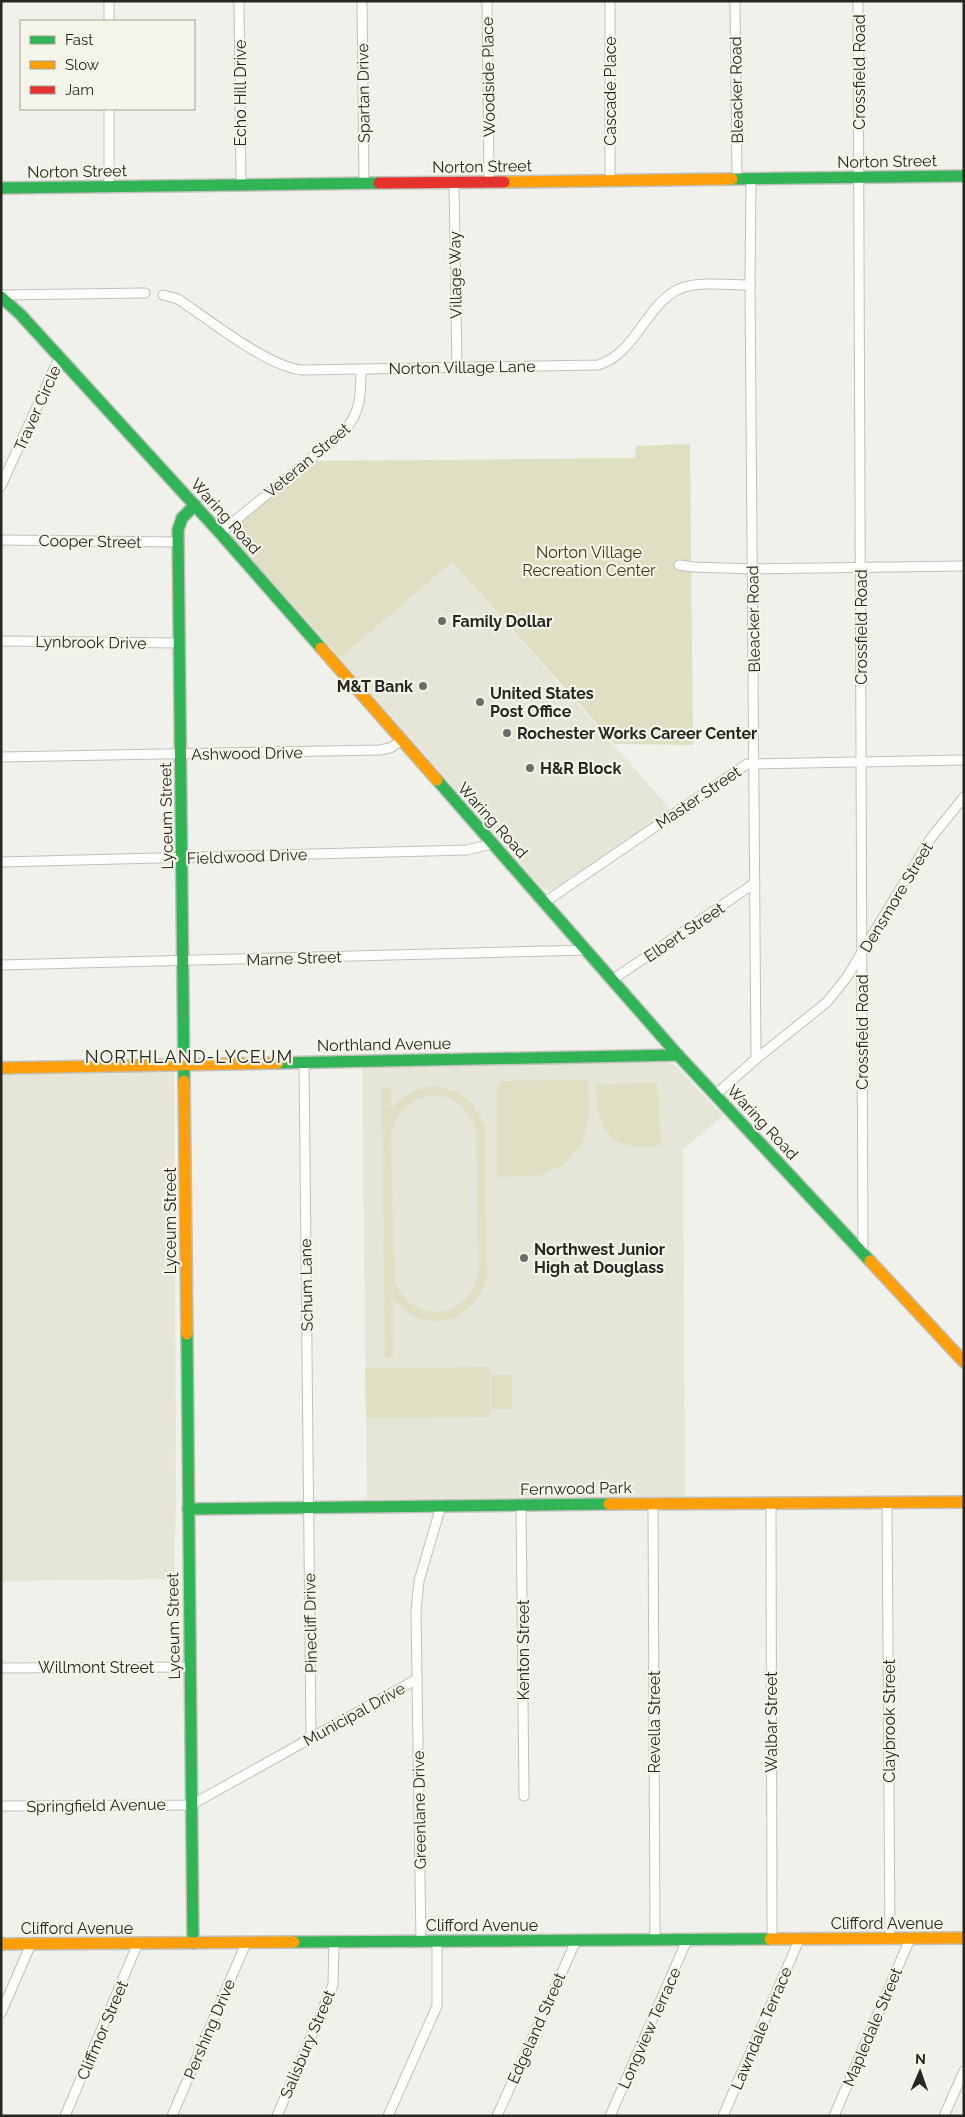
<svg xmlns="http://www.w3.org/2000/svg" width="965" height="2117" viewBox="0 0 965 2117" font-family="Raleway,sans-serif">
<rect width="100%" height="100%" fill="#f1f1eb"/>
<!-- built -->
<g fill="#e5e5d8">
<polygon points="452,562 671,810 553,890 545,890 541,887 340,658"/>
<polygon points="667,1062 675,1065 723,1116 683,1149 685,1497 367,1499 362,1067"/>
<polygon points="174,1071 176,1495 174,1579 1,1581 1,1075"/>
</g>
<!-- green -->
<g fill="#dedfc3" fill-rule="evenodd">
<polygon points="690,444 693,745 615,744 452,562 340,658 232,536 233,528 317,461 635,458 636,446"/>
<polygon points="588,1080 589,1115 582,1144 563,1165 537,1176 497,1177 497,1086 502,1081"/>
<path d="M 654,1082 L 657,1085 L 661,1145 C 653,1146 642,1148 633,1146 C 600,1141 597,1114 596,1085 Z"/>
<path d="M 433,1086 C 460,1089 475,1101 485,1126 L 486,1281 C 475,1312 443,1333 411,1314 C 404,1310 399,1304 393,1299 L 393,1357 L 385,1357 L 382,1088 L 391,1088 L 391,1109 C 404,1095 415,1089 433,1086 ZM 434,1095 C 456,1097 468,1108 476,1128 L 479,1269 C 473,1320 411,1328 394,1279 L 391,1136 C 395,1112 410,1098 434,1095 Z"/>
<polygon points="489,1367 489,1417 366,1418 365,1368"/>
<rect x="491" y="1375" width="21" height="34"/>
</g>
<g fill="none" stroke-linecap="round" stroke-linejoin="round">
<defs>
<g id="street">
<polyline points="109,1 109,21"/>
<polyline points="239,1 241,185"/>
<polyline points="362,1 364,184"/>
<polyline points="487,1 489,182"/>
<polyline points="610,1 610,180"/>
<polyline points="735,1 737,179"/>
<polyline points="858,1 863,1253"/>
<polyline points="751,179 750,285 756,1059"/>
<polyline points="454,183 457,368"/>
<polyline points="109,187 109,109"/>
<polyline points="1,295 145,293"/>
<path d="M 163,295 L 178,299 C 208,319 268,367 302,370 L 598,365 C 636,354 646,303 681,288 C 699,281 731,285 750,285"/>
<polyline points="1,486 59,358"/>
<path d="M 220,533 L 344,431 C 361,413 361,392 361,369"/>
<polyline points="1,540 179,542"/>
<polyline points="679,565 694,567 752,569 964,566"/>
<polyline points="1,641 180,643"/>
<polyline points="1,757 379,750 390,748 401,741"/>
<polyline points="1,862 467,850 492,844"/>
<polyline points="545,902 747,764 964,760"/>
<polyline points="1,965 587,950"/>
<polyline points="612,980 755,883"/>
<polyline points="304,1062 311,1738"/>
<polyline points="715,1095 756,1059 827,1002 847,977 931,838 964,797"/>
<polyline points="887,1502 890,1939"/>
<polyline points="653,1503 655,1940"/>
<polyline points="771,1504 772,1940"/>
<polyline points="521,1505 524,1796"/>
<polyline points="1,1668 190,1667"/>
<polyline points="1,1806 191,1805 417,1679"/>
<polyline points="421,1942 416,1611 419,1581 441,1506"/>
<polyline points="1,2013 31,1944"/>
<polyline points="65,2116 138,1943"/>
<polyline points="172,2116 246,1943"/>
<polyline points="277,2116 333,1985 334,1942"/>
<polyline points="388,2116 437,2006 437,1942"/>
<polyline points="497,2116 576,1941"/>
<polyline points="610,2116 687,1940"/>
<polyline points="723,2116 799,1940"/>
<polyline points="834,2116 910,1939"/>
<polyline points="944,2116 964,2071"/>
</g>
<g id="fast">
<polyline points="732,179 964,176"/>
<polyline points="1,188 379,183"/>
<polyline points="1,297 20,314 220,533 321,648"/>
<polyline points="437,780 678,1055 870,1261"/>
<polyline points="278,1063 678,1055"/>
<polyline points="184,1081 178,530 182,518 195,505"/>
<polyline points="187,1334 193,1943"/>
<polyline points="188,1509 609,1504"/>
<polyline points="294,1942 770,1939"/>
</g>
<g id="slow">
<polyline points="504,182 732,179"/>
<polyline points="321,648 437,780"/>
<polyline points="1,1068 278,1063"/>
<polyline points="184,1081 187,1334"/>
<polyline points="870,1261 964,1362"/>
<polyline points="609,1504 964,1502"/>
<polyline points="770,1939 964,1938"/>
<polyline points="1,1944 294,1942"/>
</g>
<polyline id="jam" points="379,183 504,182"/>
</defs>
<!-- street casing -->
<use href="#street" stroke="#c0c0bc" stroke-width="11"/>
<!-- fast casing -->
<use href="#fast" stroke="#c0c0bc" stroke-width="14"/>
<!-- slow casing -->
<use href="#slow" stroke="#c0c0bc" stroke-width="14"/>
<!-- jam casing -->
<use href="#jam" stroke="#c0c0bc" stroke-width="14"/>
<!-- street -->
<use href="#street" stroke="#fdfdfc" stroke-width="9"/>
<!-- fast -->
<use href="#fast" stroke="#30b455" stroke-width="11"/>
<!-- slow -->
<use href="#slow" stroke="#ff9f0a" stroke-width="11"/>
<!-- jam -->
<use href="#jam" stroke="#e5322d" stroke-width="11"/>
</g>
<!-- markers -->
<g fill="#6d6d68" stroke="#f4f4e8" stroke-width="2">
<circle cx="442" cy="621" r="5"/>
<circle cx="423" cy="686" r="5"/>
<circle cx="480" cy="702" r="5"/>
<circle cx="507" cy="733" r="5"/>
<circle cx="530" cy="768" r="5"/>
<circle cx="524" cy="1258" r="5"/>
</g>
<g text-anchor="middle" stroke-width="4.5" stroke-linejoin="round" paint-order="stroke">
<!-- street labels -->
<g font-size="16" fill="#262622" stroke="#f4f4e8">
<text transform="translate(859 72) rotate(-90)" y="6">Crossfield Road</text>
<text transform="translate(488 77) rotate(-91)" y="6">Woodside Place</text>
<text transform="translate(736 90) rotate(-91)" y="6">Bleacker Road</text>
<text transform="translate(610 91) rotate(-90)" y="6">Cascade Place</text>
<text transform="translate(240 93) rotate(-90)" y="6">Echo Hill Drive</text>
<text transform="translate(363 93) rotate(-91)" y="6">Spartan Drive</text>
<text transform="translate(887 161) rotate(-1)" y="6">Norton Street</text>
<text transform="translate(482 166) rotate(-1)" y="6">Norton Street</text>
<text transform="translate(77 171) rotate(-1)" y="6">Norton Street</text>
<text transform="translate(455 275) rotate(-91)" y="6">Village Way</text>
<text transform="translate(462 367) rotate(-1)" y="6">Norton Village Lane</text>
<text transform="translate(37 408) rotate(-66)" y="6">Traver Circle</text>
<text transform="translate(307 460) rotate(-40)" y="6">Veteran Street</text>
<text transform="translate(226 516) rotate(48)" y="6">Waring Road</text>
<text transform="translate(90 541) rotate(1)" y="6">Cooper Street</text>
<text transform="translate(753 619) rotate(-91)" y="6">Bleacker Road</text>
<text transform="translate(861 627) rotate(-90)" y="6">Crossfield Road</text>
<text transform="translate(91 642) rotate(1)" y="6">Lynbrook Drive</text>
<text transform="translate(247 753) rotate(-1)" y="6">Ashwood Drive</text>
<text transform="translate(698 797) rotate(-34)" y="6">Master Street</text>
<text transform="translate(166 816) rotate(-91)" y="6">Lyceum Street</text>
<text transform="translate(493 820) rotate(48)" y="6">Waring Road</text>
<text transform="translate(247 856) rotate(-2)" y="6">Fieldwood Drive</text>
<text transform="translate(896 897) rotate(-59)" y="6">Densmore Street</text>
<text transform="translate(684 932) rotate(-34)" y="6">Elbert Street</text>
<text transform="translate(294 958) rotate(-2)" y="6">Marne Street</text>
<text transform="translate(862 1032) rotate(-90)" y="6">Crossfield Road</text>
<text transform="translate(384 1044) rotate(-1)" y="6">Northland Avenue</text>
<text transform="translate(763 1122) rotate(47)" y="6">Waring Road</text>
<text transform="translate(170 1221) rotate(-90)" y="6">Lyceum Street</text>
<text transform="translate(306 1285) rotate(-91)" y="6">Schum Lane</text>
<text transform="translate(576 1488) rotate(-1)" y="6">Fernwood Park</text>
<text transform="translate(310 1623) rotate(-91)" y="6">Pinecliff Drive</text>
<text transform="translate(173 1626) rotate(-91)" y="6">Lyceum Street</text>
<text transform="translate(523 1650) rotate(-90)" y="6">Kenton Street</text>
<text x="96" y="1673">Willmont Street</text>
<text transform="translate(354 1714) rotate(-29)" y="6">Municipal Drive</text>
<text transform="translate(889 1721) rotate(-90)" y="6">Claybrook Street</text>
<text transform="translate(654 1722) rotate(-90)" y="6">Revella Street</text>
<text transform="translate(771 1722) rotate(-90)" y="6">Walbar Street</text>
<text transform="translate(96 1805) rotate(-1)" y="6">Springfield Avenue</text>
<text transform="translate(419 1810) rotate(-91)" y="6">Greenlane Drive</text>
<text x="887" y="1929">Clifford Avenue</text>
<text x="482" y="1931">Clifford Avenue</text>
<text x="77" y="1934">Clifford Avenue</text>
<text transform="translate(872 2027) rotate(-67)" y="6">Mapledale Street</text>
<text transform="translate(536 2028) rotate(-66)" y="6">Edgeland Street</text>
<text transform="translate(649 2028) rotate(-66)" y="6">Longview Terrace</text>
<text transform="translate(761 2028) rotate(-67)" y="6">Lawndale Terrace</text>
<text transform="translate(209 2029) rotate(-67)" y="6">Pershing Drive</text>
<text transform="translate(102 2030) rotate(-67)" y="6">Cliffmor Street</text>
<text transform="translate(307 2044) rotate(-67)" y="6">Salisbury Street</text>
</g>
<!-- park labels -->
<g font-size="16" fill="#3d3c11" stroke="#f4f4e8">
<text x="589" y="558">Norton Village<tspan x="589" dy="18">Recreation Center</tspan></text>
</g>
<!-- poi labels -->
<g font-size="16" font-weight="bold" fill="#262622" stroke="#f4f4e8" text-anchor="start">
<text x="452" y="627">Family Dollar</text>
<text x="413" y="692" text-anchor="end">M&amp;T Bank</text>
<text x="490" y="699">United States<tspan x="490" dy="18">Post Office</tspan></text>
<text x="517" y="739">Rochester Works Career Center</text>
<text x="540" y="774">H&amp;R Block</text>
<text x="534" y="1255">Northwest Junior<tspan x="534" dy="18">High at Douglass</tspan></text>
</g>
<!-- neighbourhood labels -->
<g font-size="18" letter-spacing="1" fill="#262622" stroke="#f4f4e8">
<text x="189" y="1063">NORTHLAND-LYCEUM</text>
</g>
</g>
<!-- border -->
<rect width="965" height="2117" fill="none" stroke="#262622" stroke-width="5"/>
<!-- legend -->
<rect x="20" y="20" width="175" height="90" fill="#f4f4e8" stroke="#a2a299"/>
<rect x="30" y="36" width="25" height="8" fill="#30b455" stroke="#a2a299"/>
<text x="65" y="45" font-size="15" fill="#262622">Fast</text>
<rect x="30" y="61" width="25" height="8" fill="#ff9f0a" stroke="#a2a299"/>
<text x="65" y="70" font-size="15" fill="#262622">Slow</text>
<rect x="30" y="86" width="25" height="8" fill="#e5322d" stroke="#a2a299"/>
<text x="65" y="95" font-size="15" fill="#262622">Jam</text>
<!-- north arrow -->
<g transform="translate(920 2072) rotate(2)" stroke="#f4f4e8" stroke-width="4" paint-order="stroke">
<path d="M0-4L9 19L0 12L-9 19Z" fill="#262622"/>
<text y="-8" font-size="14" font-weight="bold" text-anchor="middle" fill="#262622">N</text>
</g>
</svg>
